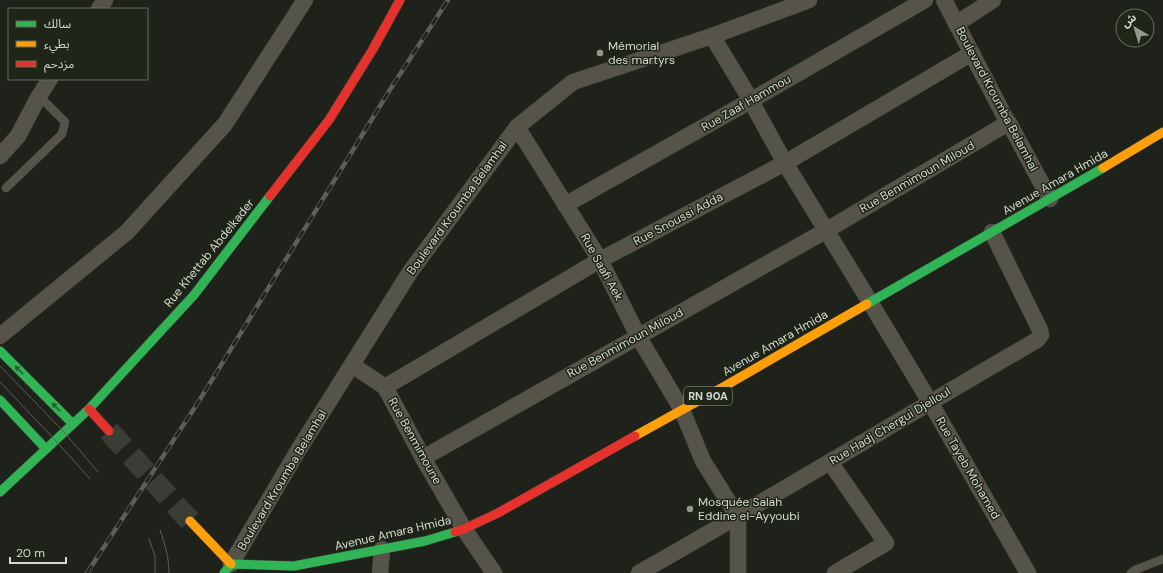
<svg xmlns="http://www.w3.org/2000/svg" width="1163" height="573" viewBox="0 0 1163 573" font-family="'DM Sans','Noto Sans Arabic',sans-serif">
<rect width="100%" height="100%" fill="#1f221a"/>
<g fill="none" stroke-linecap="round" stroke-linejoin="round">
<!-- primary-tunnel -->
<polyline stroke="#3a3d35" stroke-width="22" stroke-dasharray="22 11" stroke-linecap="butt" points="109,431 190,521"/>
<defs>
<g id="lane">
<polyline points="6,188 62,134 65,122 39,96"/>
<polyline points="1131,573 1135,570 1163,559"/>
</g>
<g id="street">
<polyline points="944,0 1008,123 1009,123 1050,199"/>
<polyline points="99,9 105,0"/>
<polyline points="956,24 993,0"/>
<polyline points="712,36 746,92 785,163 870,302 930,402 1028,573"/>
<polyline points="517,127 600,260 638,336 682,410 703,461 738,517 738,573"/>
<polyline points="0,156 18,136 39,96 50,79"/>
<polyline points="565,205 750,101 925,0"/>
<polyline points="0,336 127,232 225,124 305,0"/>
<polyline points="352,365 385,387 423,458 464,529 494,573"/>
<polyline points="385,387 600,260 785,163 972,53"/>
<polyline points="423,458 827,230 1008,123"/>
<polyline points="830,462 886,543 835,573"/>
<polyline points="231,564 299,449 410,272 517,127 573,82 712,36 809,0"/>
<polyline points="380,573 382,549"/>
<path d="M 639,573 C 773,497 904,417 1037,340 L 1041,335 L 1040,330 L 992,232"/>
</g>
<g id="fast">
<polyline points="867,304 1103,168"/>
<polyline points="0,351 73,424"/>
<polyline points="0,400 46,449"/>
<polyline points="0,492 89,409 194,295 270,196"/>
<polyline points="224,573 231,564 294,566 425,541 455,532"/>
</g>
<g id="slow">
<polyline points="1103,168 1163,132"/>
<polyline points="635,436 725,386 867,304"/>
<polyline points="190,521 231,564"/>
</g>
<g id="jam">
<polyline points="270,196 329,120 373,49 400,0"/>
<polyline points="89,409 109,431"/>
<polyline points="455,532 464,529 498,513 635,436"/>
</g>
</defs>
<!-- lane casing -->
<use href="#lane" stroke="#3c3e38" stroke-width="9"/>
<!-- street casing -->
<use href="#street" stroke="#3c3e38" stroke-width="17"/>
<!-- fast casing -->
<use href="#fast" stroke="#3c3e38" stroke-width="10"/>
<!-- slow casing -->
<use href="#slow" stroke="#3c3e38" stroke-width="10"/>
<!-- jam casing -->
<use href="#jam" stroke="#3c3e38" stroke-width="10"/>
<!-- lane -->
<use href="#lane" stroke="#565448" stroke-width="8"/>
<!-- street -->
<use href="#street" stroke="#565448" stroke-width="16"/>
<!-- fast -->
<use href="#fast" stroke="#30b455" stroke-width="9"/>
<!-- slow -->
<use href="#slow" stroke="#ff9f0a" stroke-width="9"/>
<!-- jam -->
<use href="#jam" stroke="#e5322d" stroke-width="9"/>
<!-- tram -->
<g stroke="#5f5e56" stroke-width="1">
<polyline points="0,366 64,432 98,472"/>
<polyline points="0,382 56,441 90,479"/>
<path d="M 160,530 C 165,545 169,557 169,573"/>
<polyline points="149,539 155,556 155,573"/>
</g>
<defs>
<polyline id="rail" points="87,573 199,401 391,88 448,0"/>
</defs>
<!-- rail casing -->
<use href="#rail" stroke="#5f5e56" stroke-width="4.5"/>
<!-- rail -->
<use href="#rail" stroke="#1f2617" stroke-width="3" stroke-dasharray="9" stroke-linecap="butt"/>
</g>
<!-- one-way arrows -->
<defs><path id="oneway-solid" d="M-6-.8H1V-3.2L6.5 0L1 3.2V.8H-6Z"/></defs>
<g fill="#265f30">
<use href="#oneway-solid" transform="translate(19 370) rotate(-134)"/>
<use href="#oneway-solid" transform="translate(56 407) rotate(-135)"/>
</g>
<!-- markers -->
<g fill="#94988f" stroke="#1f2617" stroke-width="1.5">
<circle cx="600" cy="53" r="4"/>
<circle cx="690" cy="509" r="4"/>
</g>
<g text-anchor="middle" stroke-width="3" stroke-linejoin="round" paint-order="stroke">
<!-- shield labels -->
<rect fill="#1f2617" stroke="#9da397" stroke-width="1" x="684" y="387" width="48" height="18" rx="3"/>
<g font-size="11" font-weight="bold" fill="#d3d8ce">
<text x="708" y="400">RN 90A</text>
</g>
<!-- poi labels -->
<g font-size="12" fill="#d3d8ce" stroke="#1f2617" text-anchor="start">
<text x="608" y="50">Mémorial<tspan x="608" dy="14">des martyrs</tspan></text>
<text x="698" y="506">Mosquée Salah<tspan x="698" dy="14">Eddine el-Ayyoubi</tspan></text>
</g>
<!-- street labels -->
<g font-size="12" fill="#d3d8ce" stroke="#1f2617">
<text transform="translate(997 99) rotate(62)" y="4">Boulevard Kroumba Belamhal</text>
<text transform="translate(746 103) rotate(-30)" y="4">Rue Zaaf Hammou</text>
<text transform="translate(917 177) rotate(-30)" y="4">Rue Benmimoun Miloud</text>
<text transform="translate(1055 182) rotate(-30)" y="4">Avenue Amara Hmida</text>
<text transform="translate(457 208) rotate(-54)" y="4">Boulevard Kroumba Belamhal</text>
<text transform="translate(678 219) rotate(-28)" y="4">Rue Snoussi Adda</text>
<text transform="translate(209 253) rotate(-51)" y="4">Rue Khettab Abdelkader</text>
<text transform="translate(602 267) rotate(61)" y="4">Rue Saafi Aek</text>
<text transform="translate(625 343) rotate(-29)" y="4">Rue Benmimoun Miloud</text>
<text transform="translate(775 343) rotate(-30)" y="4">Avenue Amara Hmida</text>
<text transform="translate(890 426) rotate(-31)" y="4">Rue Hadj Chergui Djelloul</text>
<text transform="translate(415 441) rotate(61)" y="4">Rue Benmimoune</text>
<text transform="translate(968 468) rotate(60)" y="4">Rue Tayeb Mohamed</text>
<text transform="translate(282 480) rotate(-59)" y="4">Boulevard Kroumba Belamhal</text>
<text transform="translate(393 533) rotate(-13)" y="4">Avenue Amara Hmida</text>
</g>
</g>
<!-- legend -->
<rect x="8" y="8" width="140" height="72" fill="#1f2617" stroke="#676d60"/>
<rect x="16" y="21" width="20" height="6" fill="#30b455" stroke="#676d60"/>
<text x="44" y="28" font-size="12" fill="#d3d8ce">سالك</text>
<rect x="16" y="41" width="20" height="6" fill="#ff9f0a" stroke="#676d60"/>
<text x="44" y="48" font-size="12" fill="#d3d8ce">بطيء</text>
<rect x="16" y="61" width="20" height="6" fill="#e5322d" stroke="#676d60"/>
<text x="44" y="68" font-size="12" fill="#d3d8ce">مزدحم</text>
<!-- north arrow -->
<g transform="translate(1135 28) rotate(322)"><circle r="19" fill="#1f2617" stroke="#676d60"/>
<path d="M0-3L7 15L0 10L-7 15Z" fill="#94988f"/>
<text y="-6" font-size="11" font-weight="bold" text-anchor="middle" fill="#d3d8ce">ش</text>
</g>
<!-- scale -->
<path d="M10 557v6h56v-6" fill="none" stroke="#d3d8ce" stroke-width="2"/>
<text x="16" y="557" font-size="12" fill="#d3d8ce" stroke="#1f2617" stroke-width="3" paint-order="stroke">20 m</text>
</svg>
